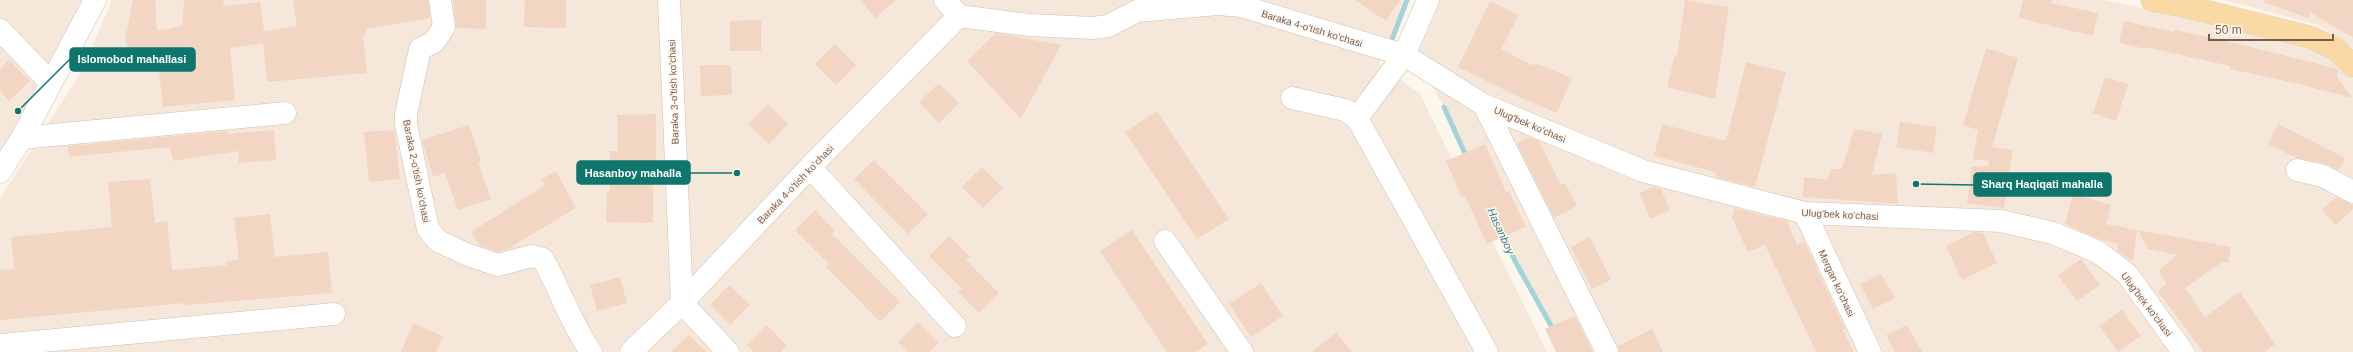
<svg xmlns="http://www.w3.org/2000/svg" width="2353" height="352" viewBox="0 0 2353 352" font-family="Arial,sans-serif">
<rect width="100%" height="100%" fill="#fdf6ec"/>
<!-- residential -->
<g fill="#f5e8da">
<polygon points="0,0 95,0 0,172"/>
<polygon points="112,0 1405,0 1379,64 1420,94 1547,352 0,352 0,198 82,71"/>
<polygon points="1437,0 2104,0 2280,36 2329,56 2353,79 2353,352 1562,352 1562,344 1515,261 1444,107 1414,55"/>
<polygon points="2225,0 2353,0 2353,48 2318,25"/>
</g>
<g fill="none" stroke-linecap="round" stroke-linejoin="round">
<!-- stream -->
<g stroke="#a5d3da" stroke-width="5">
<polyline points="1391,42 1407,0"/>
<polyline points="1444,107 1467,158"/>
<polyline points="1502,232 1515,261 1554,331"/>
</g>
</g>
<!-- building -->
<g fill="#f3d5c3">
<polygon points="133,0 155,0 157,31 182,26 184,0 223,0 224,6 260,2 264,31 297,26 293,0 428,0 430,18 366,29 366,35 363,35 367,73 267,82 263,43 230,48 235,100 163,107 157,51 130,55 125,40"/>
<polygon points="453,0 486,0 486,29 456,28"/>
<polygon points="525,0 566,0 566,28 524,27"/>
<polygon points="860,0 896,0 875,18"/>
<polygon points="1355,0 1400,0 1386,21"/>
<polygon points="1685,0 1729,7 1715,99 1667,87 1675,55 1677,56"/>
<polygon points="2023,0 2052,0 2051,3 2098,13 2093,36 2019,18"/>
<polygon points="2263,0 2353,0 2353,38 2310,12 2308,18 2263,2"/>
<polygon points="1490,1 1519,15 1501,49 1534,66 1535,63 1572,78 1557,113 1521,98 1458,67"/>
<polygon points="761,20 761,51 730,51 730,21"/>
<polygon points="2124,21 2174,32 2175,30 2214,38 2338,69 2337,77 2352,98 2299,84 2230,69 2230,66 2146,47 2146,49 2119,43"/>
<polygon points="996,33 1061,45 1021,119 967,61"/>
<polygon points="835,44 856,65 836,85 815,64"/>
<polygon points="1986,48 2018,58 1992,147 2013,150 2004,208 1967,203 1972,167 1989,166 1989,161 1973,159 1978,130 1963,125"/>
<polygon points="9,60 30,81 9,101 0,91 0,69"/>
<polygon points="1746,62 1786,72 1755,187 1715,177 1716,172 1654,156 1662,124 1726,141"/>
<polygon points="700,65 731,65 732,95 701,96"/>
<polygon points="2105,77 2128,84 2116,121 2093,113"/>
<polygon points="939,83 959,103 939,123 919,102"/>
<polygon points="768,104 788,124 769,144 748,124"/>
<polygon points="1157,111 1229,219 1197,239 1125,132"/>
<polygon points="656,114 656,183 653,183 653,223 606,222 607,191 610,191 610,151 618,151 617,115"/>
<polygon points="1900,122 1937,127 1933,153 1896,147"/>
<polygon points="2278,124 2345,158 2339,170 2326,164 2297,158 2268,144"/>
<polygon points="469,125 481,161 478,162 491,199 458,210 445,173 433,177 422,140"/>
<polygon points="1854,129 1882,134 1872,175 1896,173 1898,204 1803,197 1804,177 1828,180 1831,169 1842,169"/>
<polygon points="274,130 276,160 239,163 238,151 173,161 170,147 69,157 68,146 227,131 228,134"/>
<polygon points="394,130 400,179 369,182 364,132"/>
<polygon points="1529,137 1539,141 1561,185 1565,183 1577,206 1554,218 1517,143"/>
<polygon points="1485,144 1506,192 1509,191 1526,227 1487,244 1465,196 1462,198 1446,161"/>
<polygon points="874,160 928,214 908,234 854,179"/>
<polygon points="982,167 1003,188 983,208 962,187"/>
<polygon points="556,171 576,208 506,250 498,252 479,245 471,232 545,185 542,179"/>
<polygon points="150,179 155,223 167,221 172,270 227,265 227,261 239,260 234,218 270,214 275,257 328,252 332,293 187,305 186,303 0,320 0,270 14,269 11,237 112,227 108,182"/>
<polygon points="1653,187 1661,189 1670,210 1650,219 1639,193"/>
<polygon points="2073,194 2111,205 2106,224 2137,230 2133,261 2117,251 2118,244 2098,239 2065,224"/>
<polygon points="2336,197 2353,205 2353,209 2336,225 2322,210"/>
<polygon points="1734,208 1787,221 1797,245 1804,241 1845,329 1843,330 1854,352 1816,352 1765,245 1748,252 1732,218"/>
<polygon points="815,210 835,231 832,234 900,302 880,322 826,267 829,264 795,230"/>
<polygon points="1132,230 1208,344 1196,352 1167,352 1100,251"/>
<polygon points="2138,230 2231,247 2228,263 2222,262 2185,288 2205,317 2240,292 2275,344 2264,352 2203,352 2166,302 2157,292 2166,284 2159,270 2177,255 2148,249"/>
<polygon points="1974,232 1983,233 1997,263 1962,280 1946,246"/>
<polygon points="949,236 970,257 966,260 999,293 979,313 958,292 962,289 929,256"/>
<polygon points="1590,237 1611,280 1592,289 1571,247"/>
<polygon points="2081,259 2100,285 2077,301 2058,275"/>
<polygon points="1881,274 1895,298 1873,309 1860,284"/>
<polygon points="620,277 627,303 597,311 590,285"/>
<polygon points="1261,283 1283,316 1251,337 1229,304"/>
<polygon points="729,285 750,305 730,325 710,305"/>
<polygon points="2122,310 2141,336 2118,352 2099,326"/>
<polygon points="1575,316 1593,352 1556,352 1545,329"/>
<polygon points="918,322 939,343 929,352 908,352 898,342"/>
<polygon points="413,323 443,336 436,352 401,352"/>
<polygon points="767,325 787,346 781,352 754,352 747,345"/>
<polygon points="1907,325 1922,352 1895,352 1886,335"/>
<polygon points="1652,329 1663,352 1619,352 1618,346"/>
<polygon points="1336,333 1352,352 1312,352"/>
<polygon points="689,335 706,352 671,352"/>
</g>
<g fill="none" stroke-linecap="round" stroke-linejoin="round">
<defs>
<g id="minor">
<path d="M 440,0 L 444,27 L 434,42 L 420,49 L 406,114 L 406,124 L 428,229 L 438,241 L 466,254 L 498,265 L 531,256 L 543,259 C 560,290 571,323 591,352"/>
<polyline points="669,0 682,303 728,352"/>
<polyline points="945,0 959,16 1029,25 1093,28 1108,26 1137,11 1218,4 1241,6 1404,55 1484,105 1643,171 1805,213 2001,221 2053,233 2098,252 2127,274 2183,352"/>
<polyline points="0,30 51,83"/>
<polyline points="1292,98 1345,110 1357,118 1487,352"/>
<polyline points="1484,105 1607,352"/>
<polyline points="1357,118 1404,55 1428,0"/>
<polyline points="22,138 285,113"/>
<polyline points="810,167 955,326"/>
<polyline points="2297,170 2323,176 2353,192"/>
<polyline points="0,172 22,138 95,0"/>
<polyline points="1805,213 1870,352"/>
<polyline points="1165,241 1242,352"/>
<polyline points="0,345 334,314"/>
<polyline points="631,352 682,303 810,167 959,16"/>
</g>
<polyline id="major" points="2152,0 2184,6 2310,37 2336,49 2353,66"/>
</defs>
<!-- minor casing -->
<use href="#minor" stroke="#d1beb0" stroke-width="23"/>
<!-- major casing -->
<use href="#major" stroke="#dad1cd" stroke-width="23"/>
<!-- minor -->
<use href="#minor" stroke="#fff" stroke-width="22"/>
<!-- major -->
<use href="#major" stroke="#fbd9a5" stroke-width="22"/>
</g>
<g text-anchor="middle" stroke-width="3" stroke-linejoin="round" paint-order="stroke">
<!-- street labels -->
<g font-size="10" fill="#7a5c4d" stroke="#fffaf3">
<text transform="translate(1312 28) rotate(17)" y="4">Baraka 4-o'tish ko'chasi</text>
<text transform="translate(673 92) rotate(-92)" y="4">Baraka 3-o'tish ko'chasi</text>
<text transform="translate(1530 124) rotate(23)" y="4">Ulug'bek ko'chasi</text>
<text transform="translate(417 171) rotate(79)" y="4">Baraka 2-o'tish ko'chasi</text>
<text transform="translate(795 184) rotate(-46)" y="4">Baraka 4-o'tish ko'chasi</text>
<text transform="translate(1840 214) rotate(3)" y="4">Ulug'bek ko'chasi</text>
<text transform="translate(1837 283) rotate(65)" y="4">Mergan ko'chasi</text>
<text transform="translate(2147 304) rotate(53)" y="4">Ulug'bek ko'chasi</text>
</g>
<!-- water labels -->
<g font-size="11" font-style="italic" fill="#437c86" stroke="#fffaf3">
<text transform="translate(1501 231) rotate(65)" y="4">Hasanboy</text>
</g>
</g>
<!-- callouts -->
<path fill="none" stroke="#0f766e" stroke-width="1.5" d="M18 111L70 59M737 173L690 173M1916 184L1974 185"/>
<g fill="#0f766e" stroke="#fffaf3" stroke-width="1.5">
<circle cx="18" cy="111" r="4"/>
<circle cx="737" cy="173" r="4"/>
<circle cx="1916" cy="184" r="4"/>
</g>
<g fill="#0f766e" stroke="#0f766e" stroke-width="1.5">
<rect x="70" y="48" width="125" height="23" rx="4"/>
<rect x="577" y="161" width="113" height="23" rx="4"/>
<rect x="1974" y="173" width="137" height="23" rx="4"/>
</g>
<g font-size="11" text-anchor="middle" font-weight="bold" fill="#fff">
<text x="132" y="63">Islomobod mahallasi</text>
<text x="633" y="177">Hasanboy mahalla</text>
<text x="2042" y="188">Sharq Haqiqati mahalla</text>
</g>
<!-- scale -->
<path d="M2209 34v6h124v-6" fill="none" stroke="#7a5c4d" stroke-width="2"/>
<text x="2215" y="34" font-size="12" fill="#7a5c4d" stroke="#fffaf3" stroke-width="3" paint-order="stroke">50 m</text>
</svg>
